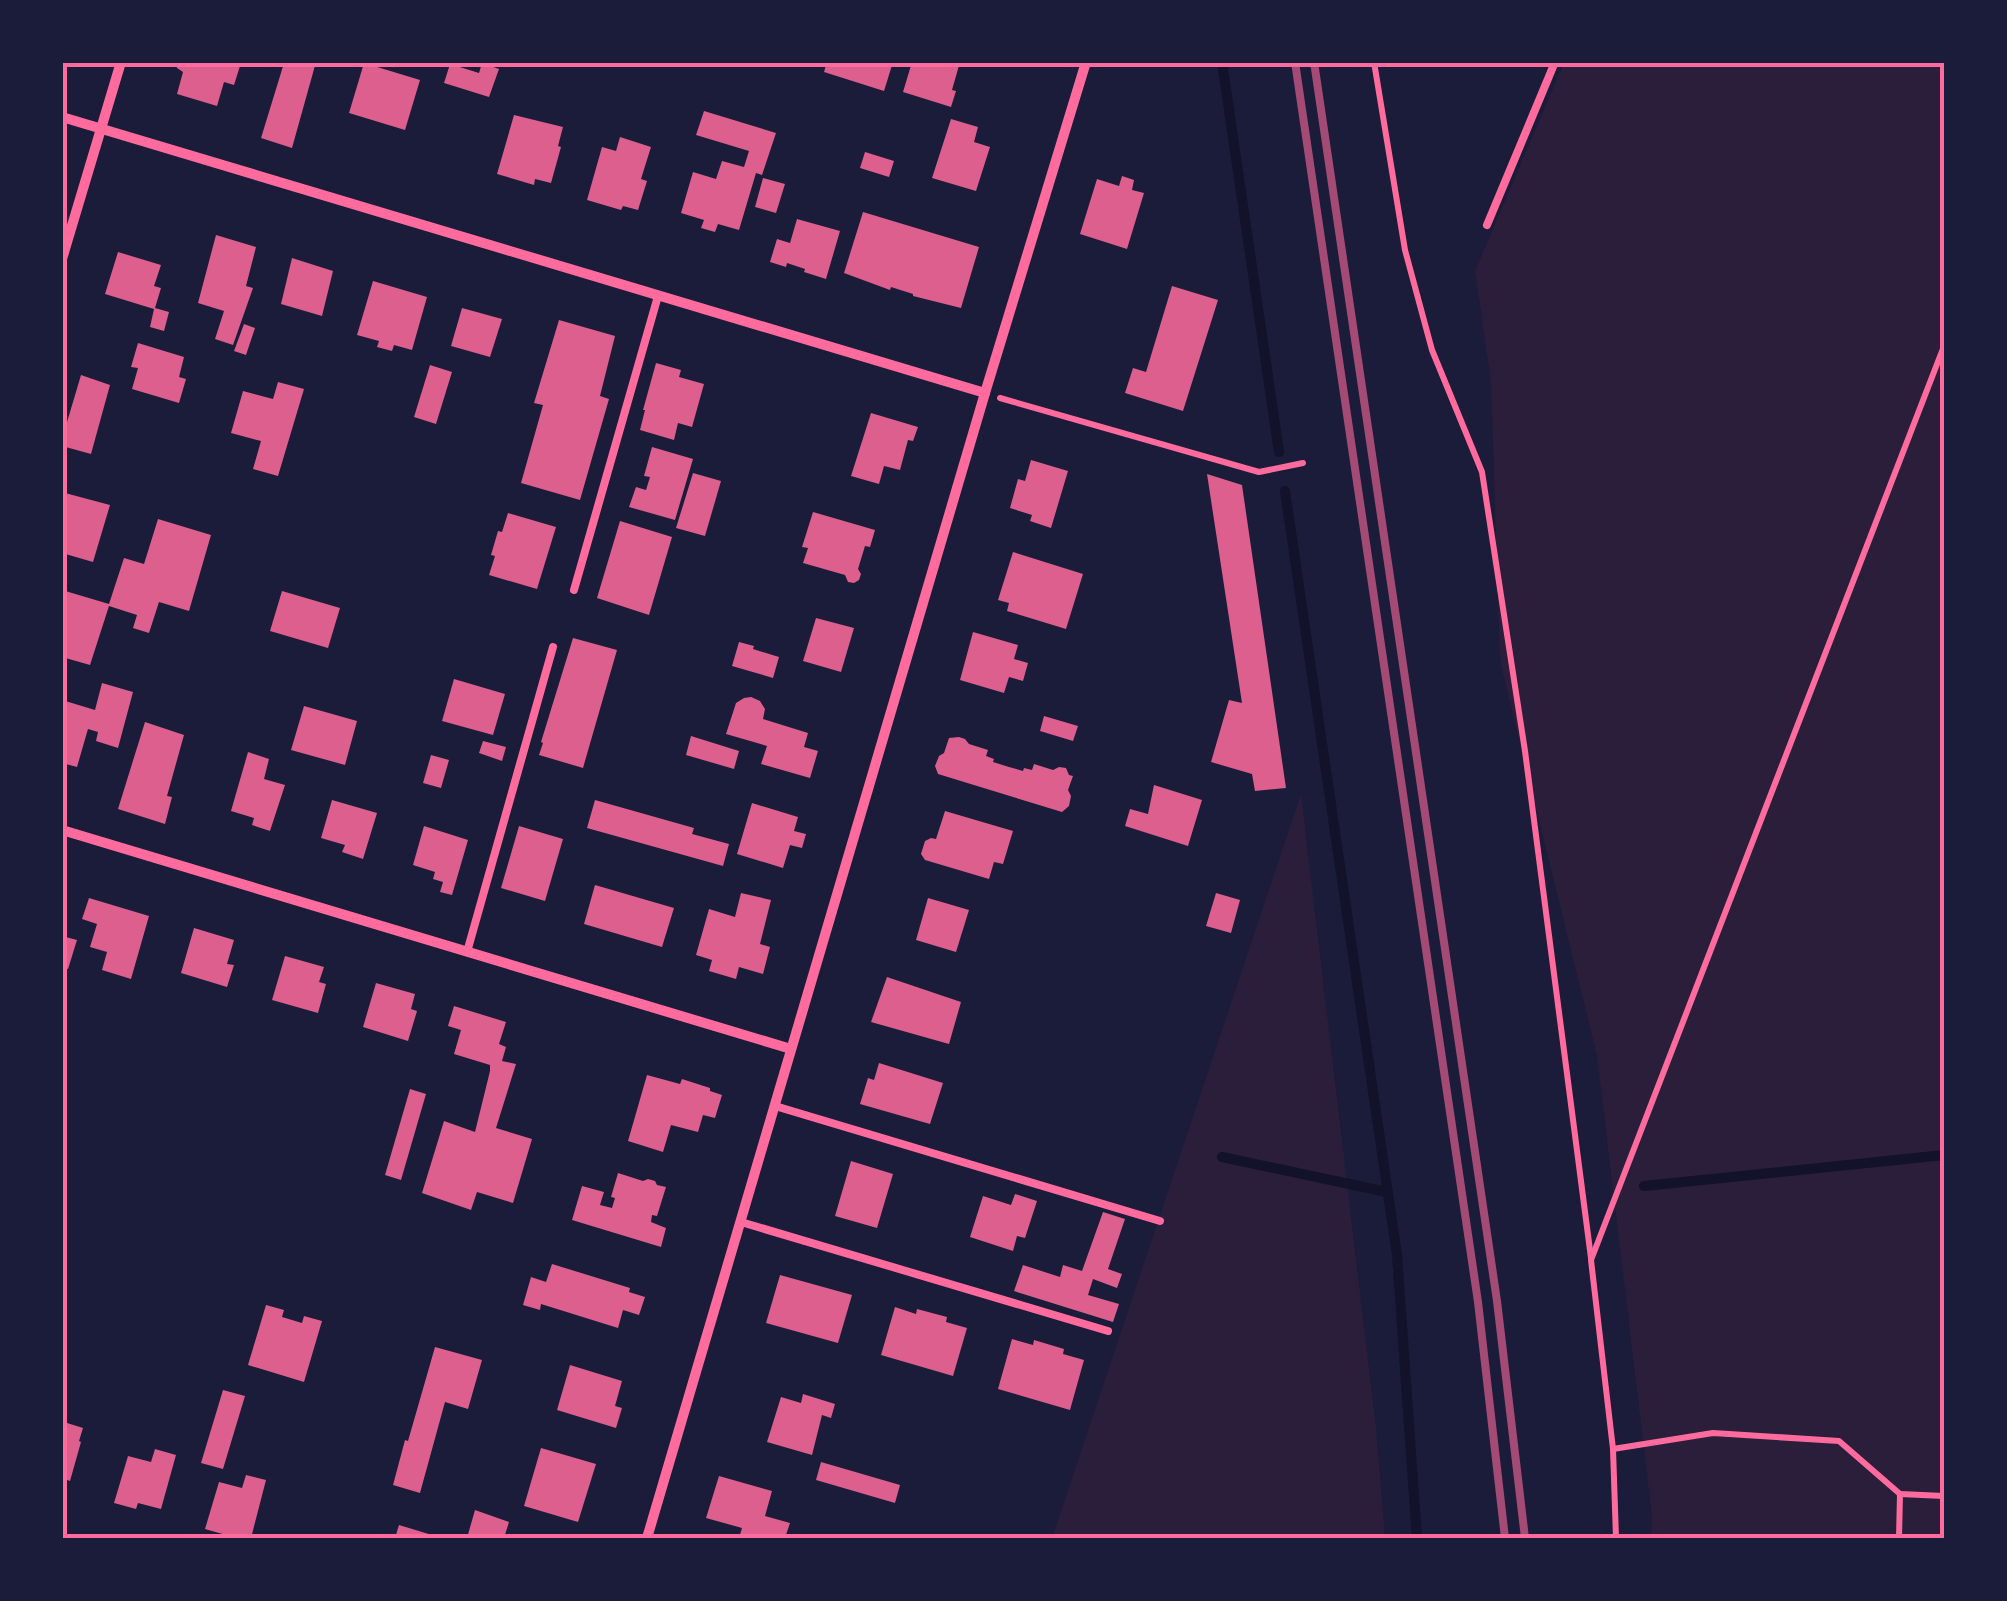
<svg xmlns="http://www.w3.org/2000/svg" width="2007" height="1601" viewBox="0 0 2007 1601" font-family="'Open Sans',sans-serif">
<rect width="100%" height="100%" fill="#1b1b3a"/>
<!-- green -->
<g fill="#2a1e3b">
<polygon points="1564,63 1944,63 1944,1538 1651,1538 1652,1516 1597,1056 1500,661 1491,383 1475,271"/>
<polygon points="1301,794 1376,1428 1385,1538 1052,1538"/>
</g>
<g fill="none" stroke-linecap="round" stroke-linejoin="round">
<!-- stream -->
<g stroke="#12122b" stroke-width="10">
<polyline points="1222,62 1279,452"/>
<polyline points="1285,491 1397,1255 1417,1538"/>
<polyline points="1222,1157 1387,1192"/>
<polyline points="1644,1186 1944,1155"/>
</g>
</g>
<!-- building -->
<g fill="#dd5f8e">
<polygon points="175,62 228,62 240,66 234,85 224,82 217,106 177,94 183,72 177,68"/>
<polygon points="292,62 316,62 292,148 261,138 284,63 291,65"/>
<polygon points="827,62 893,62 884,91 824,72"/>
<polygon points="912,62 960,62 952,90 956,91 951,107 903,92"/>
<polygon points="364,63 420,80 405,130 349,113"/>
<polygon points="482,63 499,69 489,97 444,83 450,64 479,73"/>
<polygon points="704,111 776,133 762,175 756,173 739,230 718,224 715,232 701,228 704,220 681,213 693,172 716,179 722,161 744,167 749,151 696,135"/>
<polygon points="514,115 563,127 558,146 561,147 551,183 535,179 534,185 497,174"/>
<polygon points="951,119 978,127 974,142 990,147 976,191 932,178"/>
<polygon points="620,137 651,147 641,179 647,181 638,210 623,206 621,210 587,200 602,147 616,151"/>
<polygon points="865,152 894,161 889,177 860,168"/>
<polygon points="1122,176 1134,180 1132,190 1144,193 1127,249 1080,234 1097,179 1119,186"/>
<polygon points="763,178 785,184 776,213 755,207"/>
<polygon points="863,212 979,247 961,308 913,296 913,294 891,287 890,290 844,273"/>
<polygon points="797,219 840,231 826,279 804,272 805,269 787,263 786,267 770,262 777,239 790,243"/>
<polygon points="216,235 256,247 246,286 253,288 233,345 215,339 224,311 198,303"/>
<polygon points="118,252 161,265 154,286 161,288 155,308 169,312 164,331 150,327 154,309 105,294"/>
<polygon points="292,258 333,271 322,316 281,304"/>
<polygon points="373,281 427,297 412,350 394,345 392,351 377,347 379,341 357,335"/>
<polygon points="1172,286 1218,300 1183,411 1125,393 1133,368 1146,372"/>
<polygon points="462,308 502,319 490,357 451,346"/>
<polygon points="559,320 615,336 600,396 609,399 580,500 521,483 543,405 534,403"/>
<polygon points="244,324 255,328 246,355 234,351"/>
<polygon points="138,343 184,357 179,377 186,379 179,403 132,389 138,368 131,367"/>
<polygon points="656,363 681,370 679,377 704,384 692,427 678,423 674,440 640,430 645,410 643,410"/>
<polygon points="430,365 452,372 436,424 414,417"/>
<polygon points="81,375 110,385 91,454 62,446 62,439"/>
<polygon points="278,382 304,389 278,476 253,469 261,441 231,433 243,391 273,399"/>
<polygon points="871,413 918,427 913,441 908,440 900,470 884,466 879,484 851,476"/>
<polygon points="652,447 693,459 675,520 629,507 636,487 646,490 650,477 644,476"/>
<polygon points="1031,460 1068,471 1051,528 1030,521 1032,515 1010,508 1018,479 1025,481"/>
<polygon points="693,473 721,481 705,536 676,528"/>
<polygon points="1207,474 1242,485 1286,788 1255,791 1252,774 1211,762 1229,700 1242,703"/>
<polygon points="65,493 110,505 93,562 62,553 62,504"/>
<polygon points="813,512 875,530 870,547 865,546 858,569 861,574 859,580 854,583 848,582 845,575 803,563 808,548 802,547"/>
<polygon points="508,513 556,527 537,589 489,575 495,556 491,555 498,531 502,532"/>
<polygon points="158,519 211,535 189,611 159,602 149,633 133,628 137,615 109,606 90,665 62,657 62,590 109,604 124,558 144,564"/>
<polygon points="620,521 672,537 649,615 597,598"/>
<polygon points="1013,552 1083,574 1066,629 1007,611 1009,603 998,600"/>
<polygon points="282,591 340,608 328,648 270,631"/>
<polygon points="816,618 854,628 841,672 803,661"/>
<polygon points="973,632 1018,645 1014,659 1028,663 1023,681 1009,677 1004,693 960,680"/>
<polygon points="573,638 617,650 583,768 539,755 543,743 541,742"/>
<polygon points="739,642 754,646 753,649 779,657 773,678 732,666"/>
<polygon points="454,679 505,694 493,735 442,721"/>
<polygon points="102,683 133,692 118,748 96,741 98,732 88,729 77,767 62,763 62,700 95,710"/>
<polygon points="744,698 751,697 760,701 765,709 763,719 808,733 804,747 818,751 810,778 761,764 767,746 726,734 736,703"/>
<polygon points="304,706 357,721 345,765 291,750"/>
<polygon points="1044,716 1078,726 1073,741 1040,731"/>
<polygon points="145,722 184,735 167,796 172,797 165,824 118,809"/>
<polygon points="691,736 739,751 734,769 686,755"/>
<polygon points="959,737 965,739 969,744 988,750 986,756 994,759 993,762 1009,767 1023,771 1024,768 1032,770 1034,764 1053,770 1059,767 1066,768 1069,775 1073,776 1068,790 1071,796 1069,806 1062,812 938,774 935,766 939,756 944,753 949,738"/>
<polygon points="483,741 506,747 502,761 479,753"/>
<polygon points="248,752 269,759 264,779 285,785 270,831 252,825 254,818 231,811"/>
<polygon points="431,755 449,760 441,788 423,783"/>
<polygon points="1154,785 1202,800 1188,846 1125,826 1130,809 1148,814"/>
<polygon points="332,800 377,813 363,859 342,852 345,845 321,838"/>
<polygon points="595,800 694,828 692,834 729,844 723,866 587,828"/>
<polygon points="752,803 798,817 794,831 806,834 802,848 790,845 783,868 737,854"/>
<polygon points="945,811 1013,831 1003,864 994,862 989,879 925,860 921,854 925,841 931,838 936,839"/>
<polygon points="424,826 468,840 452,895 440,892 443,882 433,879 435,872 413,865"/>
<polygon points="519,826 563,839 545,901 501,888"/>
<polygon points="595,885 674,908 662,947 584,924"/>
<polygon points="741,893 771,900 760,944 770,947 763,974 739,967 736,979 709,971 712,960 696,955 709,909 735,917"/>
<polygon points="1216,893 1240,900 1231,933 1206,926"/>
<polygon points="89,898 149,916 131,979 102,970 107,952 90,947 97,924 82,919"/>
<polygon points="928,898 969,910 956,952 916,940"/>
<polygon points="194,928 234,940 227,964 234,965 227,987 181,973"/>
<polygon points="62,936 77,940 68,969 62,967"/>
<polygon points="285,956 324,967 319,982 326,984 318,1013 272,1000"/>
<polygon points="887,977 961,1002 949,1044 871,1022"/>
<polygon points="376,983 415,994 411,1009 417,1011 408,1041 363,1027"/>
<polygon points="454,1006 506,1022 499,1044 506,1047 502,1061 516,1064 496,1128 532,1139 513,1203 477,1192 471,1210 422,1193 444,1121 475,1132 490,1071 490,1065 454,1054 461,1030 448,1026"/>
<polygon points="879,1063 943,1083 930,1124 860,1104 868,1078 874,1080"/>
<polygon points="647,1075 680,1084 682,1079 710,1088 710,1091 722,1095 715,1118 703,1115 698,1132 671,1125 663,1152 628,1141"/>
<polygon points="410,1089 426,1094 401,1180 385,1175"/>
<polygon points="851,1161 893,1174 877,1228 835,1216"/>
<polygon points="618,1173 643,1181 648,1179 655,1181 657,1185 666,1187 657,1216 652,1215 651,1222 666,1228 661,1247 572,1220 582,1186 604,1192 600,1205 612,1208 615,1198 611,1197"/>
<polygon points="1015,1194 1037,1201 1025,1238 1017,1236 1013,1251 970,1237 983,1196 1011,1205"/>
<polygon points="1103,1212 1125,1219 1108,1269 1122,1274 1117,1288 1093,1279 1088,1295 1119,1304 1113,1322 1014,1291 1023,1265 1060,1277 1063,1265 1082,1271"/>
<polygon points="552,1264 630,1288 629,1292 645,1297 639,1315 623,1310 618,1328 541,1304 540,1310 523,1305 531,1277 546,1282"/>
<polygon points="780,1275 852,1295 838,1343 766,1323"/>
<polygon points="266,1305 284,1310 282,1317 302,1323 304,1316 322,1321 304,1382 248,1365"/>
<polygon points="895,1307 916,1314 917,1309 947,1317 946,1322 967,1328 953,1376 881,1355"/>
<polygon points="1012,1339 1033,1345 1034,1340 1064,1349 1063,1354 1084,1360 1070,1410 998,1389"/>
<polygon points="435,1347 482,1360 468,1409 445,1402 420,1493 393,1485 405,1440 408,1441"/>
<polygon points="570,1365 622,1381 615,1406 622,1408 616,1428 557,1410"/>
<polygon points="223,1390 245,1396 223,1469 201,1463"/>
<polygon points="803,1394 835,1404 831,1418 822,1415 812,1455 767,1442 781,1397 801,1403"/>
<polygon points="64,1422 83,1428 79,1441 81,1442 70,1481 62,1478"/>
<polygon points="541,1448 596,1464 578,1522 524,1506"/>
<polygon points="155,1449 176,1455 161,1509 138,1503 136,1509 114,1503 128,1456 151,1462"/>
<polygon points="821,1462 900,1485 895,1503 816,1480"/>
<polygon points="246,1475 266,1480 251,1538 224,1538 226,1535 205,1529 219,1482 242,1488"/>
<polygon points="719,1476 772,1491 765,1516 790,1523 785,1538 739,1538 742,1528 706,1518"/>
<polygon points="475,1510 509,1522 504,1538 467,1538"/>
<polygon points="399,1525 442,1538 395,1538"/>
</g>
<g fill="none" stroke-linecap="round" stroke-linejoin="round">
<!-- path -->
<g stroke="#ff6b9d" stroke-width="6">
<polyline points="1374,62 1405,250 1432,350 1482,472 1525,751 1591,1258"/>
<polyline points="1000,398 1259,472 1303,463"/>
<polyline points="1613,1449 1713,1433 1839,1441 1900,1494 1899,1538"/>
<polyline points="1900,1494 1944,1496"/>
<polyline points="1616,1538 1613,1449 1591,1260 1944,346"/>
</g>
<!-- service -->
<g stroke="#ff6b9d" stroke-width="8">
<polyline points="1487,225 1555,62"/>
<polyline points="574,590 658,296"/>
<polyline points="467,952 553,647"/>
<polyline points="775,1106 1160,1221"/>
<polyline points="741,1222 1108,1331"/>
</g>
<!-- minor -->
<g stroke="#ff6b9d" stroke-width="10">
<polyline points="62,117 985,393"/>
<polyline points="62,259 121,62"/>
<polyline points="62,830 791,1049"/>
<polyline points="647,1538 985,393 1086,62"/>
</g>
<!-- rail -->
<g stroke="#a44b75" stroke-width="8">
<polyline points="1295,62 1478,1302 1505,1538"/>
<polyline points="1314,62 1497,1301 1525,1538"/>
</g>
</g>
<!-- border -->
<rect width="2007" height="1601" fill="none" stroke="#1b1b3a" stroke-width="130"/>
<rect x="65" y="65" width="1877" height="1471" fill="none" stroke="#ff6b9d" stroke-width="4"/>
</svg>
